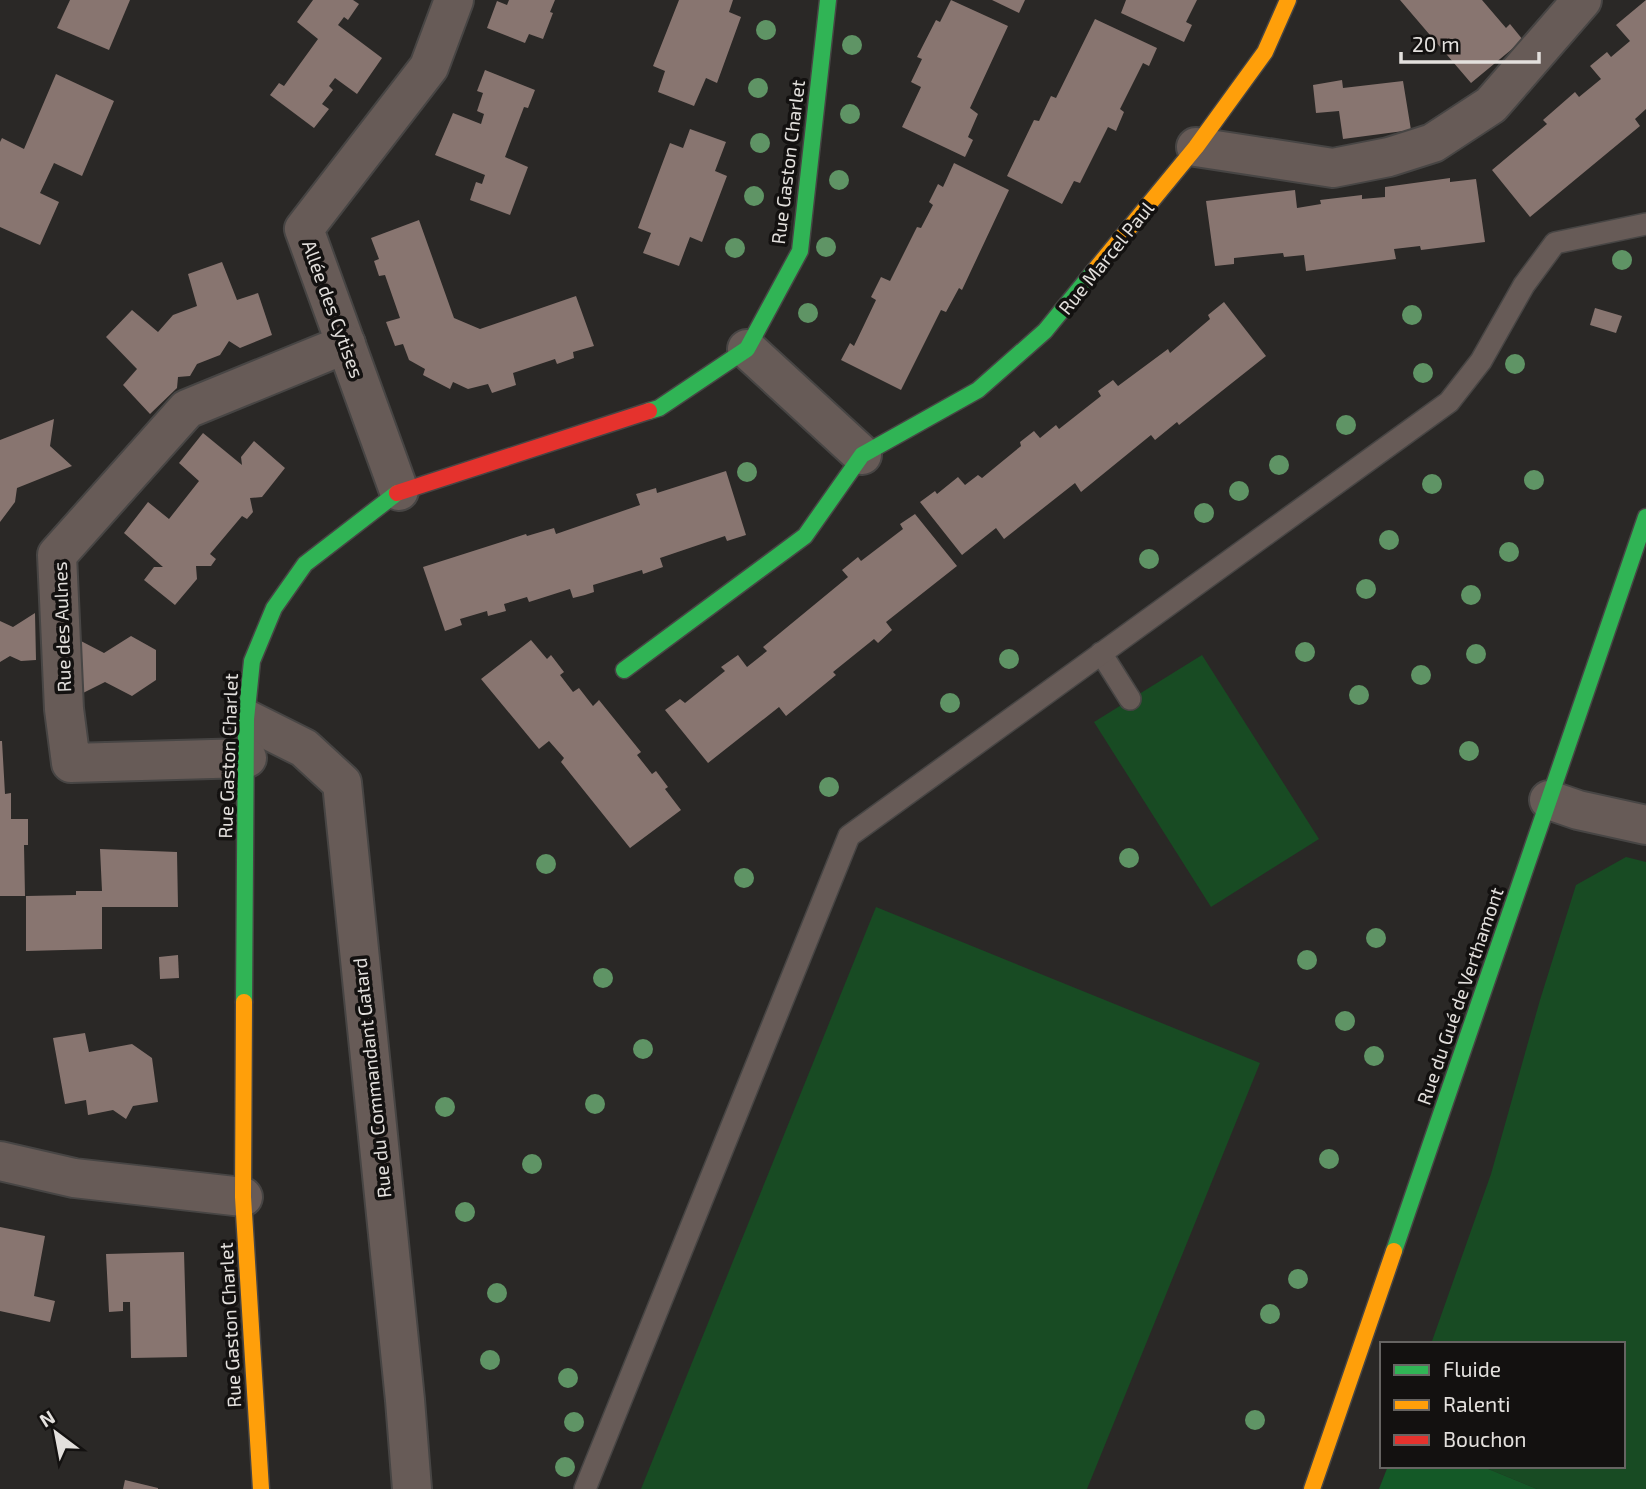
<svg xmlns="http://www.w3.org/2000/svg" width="1646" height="1489" viewBox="0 0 1646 1489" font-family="'Exo 2',sans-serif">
<rect width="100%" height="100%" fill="#2a2826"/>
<!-- green -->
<g fill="#184b23">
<polygon points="1202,655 1319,839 1211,907 1094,722"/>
<polygon points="1626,857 1646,862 1646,1489 1537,1489 1481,1466 1623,1466 1623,1344 1431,1344 1491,1174 1540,1000 1576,885"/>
<polygon points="876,907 1260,1063 1087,1489 641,1489"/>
</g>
<!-- forest -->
<polygon fill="#145927" points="1388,1466 1481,1466 1537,1489 1379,1489"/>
<!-- building -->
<g fill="#887570">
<polygon points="70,0 130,0 109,50 57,28"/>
<polygon points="313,0 353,0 359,4 348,20 344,17 338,25 382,58 357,94 335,78 329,86 333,90 322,104 329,109 314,128 270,95 279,83 284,86 318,39 297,22"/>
<polygon points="509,0 555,0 550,12 553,13 543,39 529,34 525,43 487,28 497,1 507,5"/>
<polygon points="679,0 733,0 729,12 741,17 717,83 706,78 694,106 658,92 665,71 653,66"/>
<polygon points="951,0 1008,26 970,108 978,114 968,137 973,140 965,157 902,127 921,87 911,82 922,59 917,57 936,20 940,22"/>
<polygon points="992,0 1025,0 1019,13"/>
<polygon points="1126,0 1197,0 1186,22 1192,25 1184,42 1121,13"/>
<polygon points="1400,0 1482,0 1506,28 1510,24 1523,40 1471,83"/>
<polygon points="1646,0 1646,109 1635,119 1640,126 1530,217 1492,170 1547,124 1543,120 1575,92 1579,97 1601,79 1590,66 1607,52 1611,57 1630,41 1616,25"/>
<polygon points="1095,19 1157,48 1149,66 1143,63 1120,109 1124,112 1116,131 1108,127 1080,183 1074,181 1062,204 1007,176 1034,120 1039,121 1051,96 1056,98"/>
<polygon points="485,70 535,90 528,108 524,107 505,157 528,167 510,215 470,200 476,182 482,184 485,175 435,155 453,113 481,124 484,114 477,111 483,93 477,91"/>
<polygon points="56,74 114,101 82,176 54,163 40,193 59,202 40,245 0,227 0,142 2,138 24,149"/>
<polygon points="1342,80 1343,88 1403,81 1411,130 1343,139 1339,111 1316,113 1313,85"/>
<polygon points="690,129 726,142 715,171 727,176 702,242 690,237 679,266 643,253 651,233 638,228 670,143 683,148"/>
<polygon points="954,163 1009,190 962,290 959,288 946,312 941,310 901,390 841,360 850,343 854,346 876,300 871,297 881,277 890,281 917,227 921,228 933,205 929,202 938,184 943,187"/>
<polygon points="1450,178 1450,182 1476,179 1485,242 1421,250 1420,246 1394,249 1396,259 1306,271 1304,255 1284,257 1283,253 1234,258 1234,264 1215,266 1206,201 1295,190 1297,208 1321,204 1320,200 1362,195 1362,199 1385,197 1385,187"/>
<polygon points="419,220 454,318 480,329 576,296 594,346 573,352 574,358 557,364 555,359 513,373 516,385 492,393 488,384 468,389 453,382 450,389 423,375 425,369 409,360 403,344 395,346 386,322 400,318 385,275 379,276 374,261 379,259 371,238"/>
<polygon points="222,262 237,300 258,293 272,335 240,348 229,341 220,355 197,364 190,376 178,377 177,388 150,414 123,385 137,369 106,337 132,310 158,332 173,315 197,306 188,274"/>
<polygon points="1224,302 1266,356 1179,425 1177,422 1155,440 1151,435 1081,492 1075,483 1004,539 996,528 962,555 920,502 935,491 937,494 958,477 965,485 978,475 982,478 1021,446 1020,442 1034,431 1040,438 1056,425 1059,429 1101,396 1098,391 1113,380 1118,386 1168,349 1170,353 1210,319 1208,315"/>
<polygon points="1595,308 1622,316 1616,333 1590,325"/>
<polygon points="54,419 50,446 72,466 17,488 15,502 0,522 0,440"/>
<polygon points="203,433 242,465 241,457 254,441 285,468 262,497 250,498 253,512 247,519 242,516 210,554 216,559 211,566 196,566 197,579 175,605 144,580 154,567 163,567 124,533 148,502 169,519 199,481 179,463"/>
<polygon points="726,471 746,535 727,541 725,536 660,558 663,567 643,574 642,570 593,585 594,592 585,595 573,598 570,589 529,602 527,597 504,604 506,611 488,616 487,611 460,619 462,625 445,631 423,567 526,534 527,536 554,528 556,534 640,505 636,494 656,488 657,493"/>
<polygon points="915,514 957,566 886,622 892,630 878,643 874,639 833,672 836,675 786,716 779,707 708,763 665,710 680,699 685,703 725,671 721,667 738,655 747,667 767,651 763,647 848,577 842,570 858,557 861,561 903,529 900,524"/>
<polygon points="35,613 36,660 21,661 10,656 0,662 0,621 13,627"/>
<polygon points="131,636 156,650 156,680 132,696 105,682 79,695 79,640 104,653"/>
<polygon points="531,640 547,659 551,655 564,672 560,675 573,692 579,688 593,706 599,700 641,752 637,755 652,774 656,771 668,787 665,789 681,810 630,848 561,762 564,758 549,741 539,749 481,679"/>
<polygon points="0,741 2,741 5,794 11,793 11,819 28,819 28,845 24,845 25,896 0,896"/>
<polygon points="100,849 177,852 178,907 102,907 102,949 26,951 26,896 76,895 76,891 102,891"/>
<polygon points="178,955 179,978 160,979 159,957"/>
<polygon points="85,1033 89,1052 132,1044 152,1058 158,1102 133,1106 126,1119 113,1110 88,1115 86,1100 65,1104 53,1038"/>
<polygon points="0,1227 45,1236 34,1296 55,1301 50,1322 0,1311"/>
<polygon points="184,1252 187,1357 131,1358 130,1302 123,1302 123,1311 109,1312 106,1254"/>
<polygon points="125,1480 158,1488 158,1489 123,1489"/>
</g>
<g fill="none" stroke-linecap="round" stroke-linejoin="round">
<defs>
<g id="lane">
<polyline points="1101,653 1130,699"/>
<polyline points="585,1489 849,836 1449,402 1481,361 1524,285 1555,243 1646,224"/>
</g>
<g id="street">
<polyline points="1196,147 1333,168 1389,157 1433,143 1491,105 1582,0"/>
<polyline points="747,349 862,455"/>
<polyline points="399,491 304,229 429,67 454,0"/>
<polyline points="246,719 304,748 342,783 405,1400 412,1489"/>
<polyline points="247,758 71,763 64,709 57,555 187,409 346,344"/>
<polyline points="1549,800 1578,810 1646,825"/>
<polyline points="0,1161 74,1178 243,1197"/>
</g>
<g id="fast">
<polyline points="649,411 659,408 747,349 800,251 828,0"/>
<polyline points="624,670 805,536 862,455 978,390 1045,331 1094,271"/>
<polyline points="244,1002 246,719 252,661 274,608 305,564 397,493"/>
<polyline points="1394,1251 1646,517"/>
</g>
<g id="slow">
<polyline points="1094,271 1196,147 1265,52 1288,0"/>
<polyline points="244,1002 243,1197 261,1489"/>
<polyline points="1312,1489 1394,1251"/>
</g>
<polyline id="jam" points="397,493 649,411"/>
</defs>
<!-- lane casing -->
<use href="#lane" stroke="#474544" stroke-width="24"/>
<!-- street casing -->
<use href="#street" stroke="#474544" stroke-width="42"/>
<!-- fast casing -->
<use href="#fast" stroke="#474544" stroke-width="19"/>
<!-- slow casing -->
<use href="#slow" stroke="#474544" stroke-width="19"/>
<!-- jam casing -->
<use href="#jam" stroke="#474544" stroke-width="19"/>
<!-- lane -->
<use href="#lane" stroke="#675b57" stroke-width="21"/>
<!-- street -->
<use href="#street" stroke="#675b57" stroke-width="38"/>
<!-- fast -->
<use href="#fast" stroke="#30b455" stroke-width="16"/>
<!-- slow -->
<use href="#slow" stroke="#ff9f0a" stroke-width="16"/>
<!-- jam -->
<use href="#jam" stroke="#e5322d" stroke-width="16"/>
</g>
<!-- trees -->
<g fill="#5f9465">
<circle cx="766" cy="30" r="10"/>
<circle cx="852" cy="45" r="10"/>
<circle cx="758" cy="88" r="10"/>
<circle cx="850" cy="114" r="10"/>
<circle cx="760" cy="143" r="10"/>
<circle cx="839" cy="180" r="10"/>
<circle cx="754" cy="196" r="10"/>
<circle cx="826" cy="247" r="10"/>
<circle cx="735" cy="248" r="10"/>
<circle cx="1622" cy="260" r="10"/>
<circle cx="808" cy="313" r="10"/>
<circle cx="1412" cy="315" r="10"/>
<circle cx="1515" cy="364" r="10"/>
<circle cx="1423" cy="373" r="10"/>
<circle cx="1346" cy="425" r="10"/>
<circle cx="1279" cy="465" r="10"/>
<circle cx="747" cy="472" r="10"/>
<circle cx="1534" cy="480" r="10"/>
<circle cx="1432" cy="484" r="10"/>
<circle cx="1239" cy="491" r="10"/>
<circle cx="1204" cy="513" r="10"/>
<circle cx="1389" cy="540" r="10"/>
<circle cx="1509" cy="552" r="10"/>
<circle cx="1149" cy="559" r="10"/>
<circle cx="1366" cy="589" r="10"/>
<circle cx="1471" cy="595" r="10"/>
<circle cx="1305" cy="652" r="10"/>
<circle cx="1476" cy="654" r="10"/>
<circle cx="1009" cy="659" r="10"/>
<circle cx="1421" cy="675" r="10"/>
<circle cx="1359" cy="695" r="10"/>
<circle cx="950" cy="703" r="10"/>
<circle cx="1469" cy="751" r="10"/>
<circle cx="829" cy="787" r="10"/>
<circle cx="1129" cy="858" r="10"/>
<circle cx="546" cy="864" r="10"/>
<circle cx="744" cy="878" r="10"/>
<circle cx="1376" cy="938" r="10"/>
<circle cx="1307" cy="960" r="10"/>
<circle cx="603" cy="978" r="10"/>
<circle cx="1345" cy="1021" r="10"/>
<circle cx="643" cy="1049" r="10"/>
<circle cx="1374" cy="1056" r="10"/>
<circle cx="595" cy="1104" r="10"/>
<circle cx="445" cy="1107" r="10"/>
<circle cx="1329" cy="1159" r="10"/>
<circle cx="532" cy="1164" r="10"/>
<circle cx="465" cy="1212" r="10"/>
<circle cx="1298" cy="1279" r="10"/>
<circle cx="497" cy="1293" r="10"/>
<circle cx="1270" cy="1314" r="10"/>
<circle cx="490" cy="1360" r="10"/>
<circle cx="568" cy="1378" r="10"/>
<circle cx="1255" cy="1420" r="10"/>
<circle cx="574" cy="1422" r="10"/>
<circle cx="565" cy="1467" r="10"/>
</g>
<g text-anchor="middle" stroke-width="7" stroke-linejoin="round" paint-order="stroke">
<!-- street labels -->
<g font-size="19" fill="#e3e0dd" stroke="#131110">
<text transform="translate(788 162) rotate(-83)" y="7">Rue Gaston Charlet</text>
<text transform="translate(1106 258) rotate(-51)" y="7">Rue Marcel Paul</text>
<text transform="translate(333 309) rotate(70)" y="7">Allée des Cytises</text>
<text transform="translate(62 627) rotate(-92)" y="7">Rue des Aulnes</text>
<text transform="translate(228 756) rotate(-88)" y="7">Rue Gaston Charlet</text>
<text transform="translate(1460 996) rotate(-71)" y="7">Rue du Gué de Verthamont</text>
<text transform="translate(372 1078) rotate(-96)" y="7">Rue du Commandant Gatard</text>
<text transform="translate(230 1325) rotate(-93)" y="7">Rue Gaston Charlet</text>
</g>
</g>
<!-- legend -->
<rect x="1380" y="1342" width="245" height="126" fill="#131110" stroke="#666462" stroke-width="2"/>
<rect x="1394" y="1365" width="35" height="10" fill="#30b455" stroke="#666462" stroke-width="2"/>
<text x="1443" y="1377" font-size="21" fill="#e3e0dd">Fluide</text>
<rect x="1394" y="1400" width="35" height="10" fill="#ff9f0a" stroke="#666462" stroke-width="2"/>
<text x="1443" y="1412" font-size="21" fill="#e3e0dd">Ralenti</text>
<rect x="1394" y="1435" width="35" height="10" fill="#e5322d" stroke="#666462" stroke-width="2"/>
<text x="1443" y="1447" font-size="21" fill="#e3e0dd">Bouchon</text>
<!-- north arrow -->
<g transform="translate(56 1433) rotate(328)" stroke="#131110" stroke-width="5" paint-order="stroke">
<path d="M0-5L12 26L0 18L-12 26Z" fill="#e3e0dd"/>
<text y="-10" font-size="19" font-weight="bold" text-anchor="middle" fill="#e3e0dd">N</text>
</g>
<!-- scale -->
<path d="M1401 52v10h138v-10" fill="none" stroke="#e3e0dd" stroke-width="3.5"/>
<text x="1412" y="52" font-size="21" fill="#e3e0dd" stroke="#131110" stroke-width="5" paint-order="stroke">20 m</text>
</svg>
